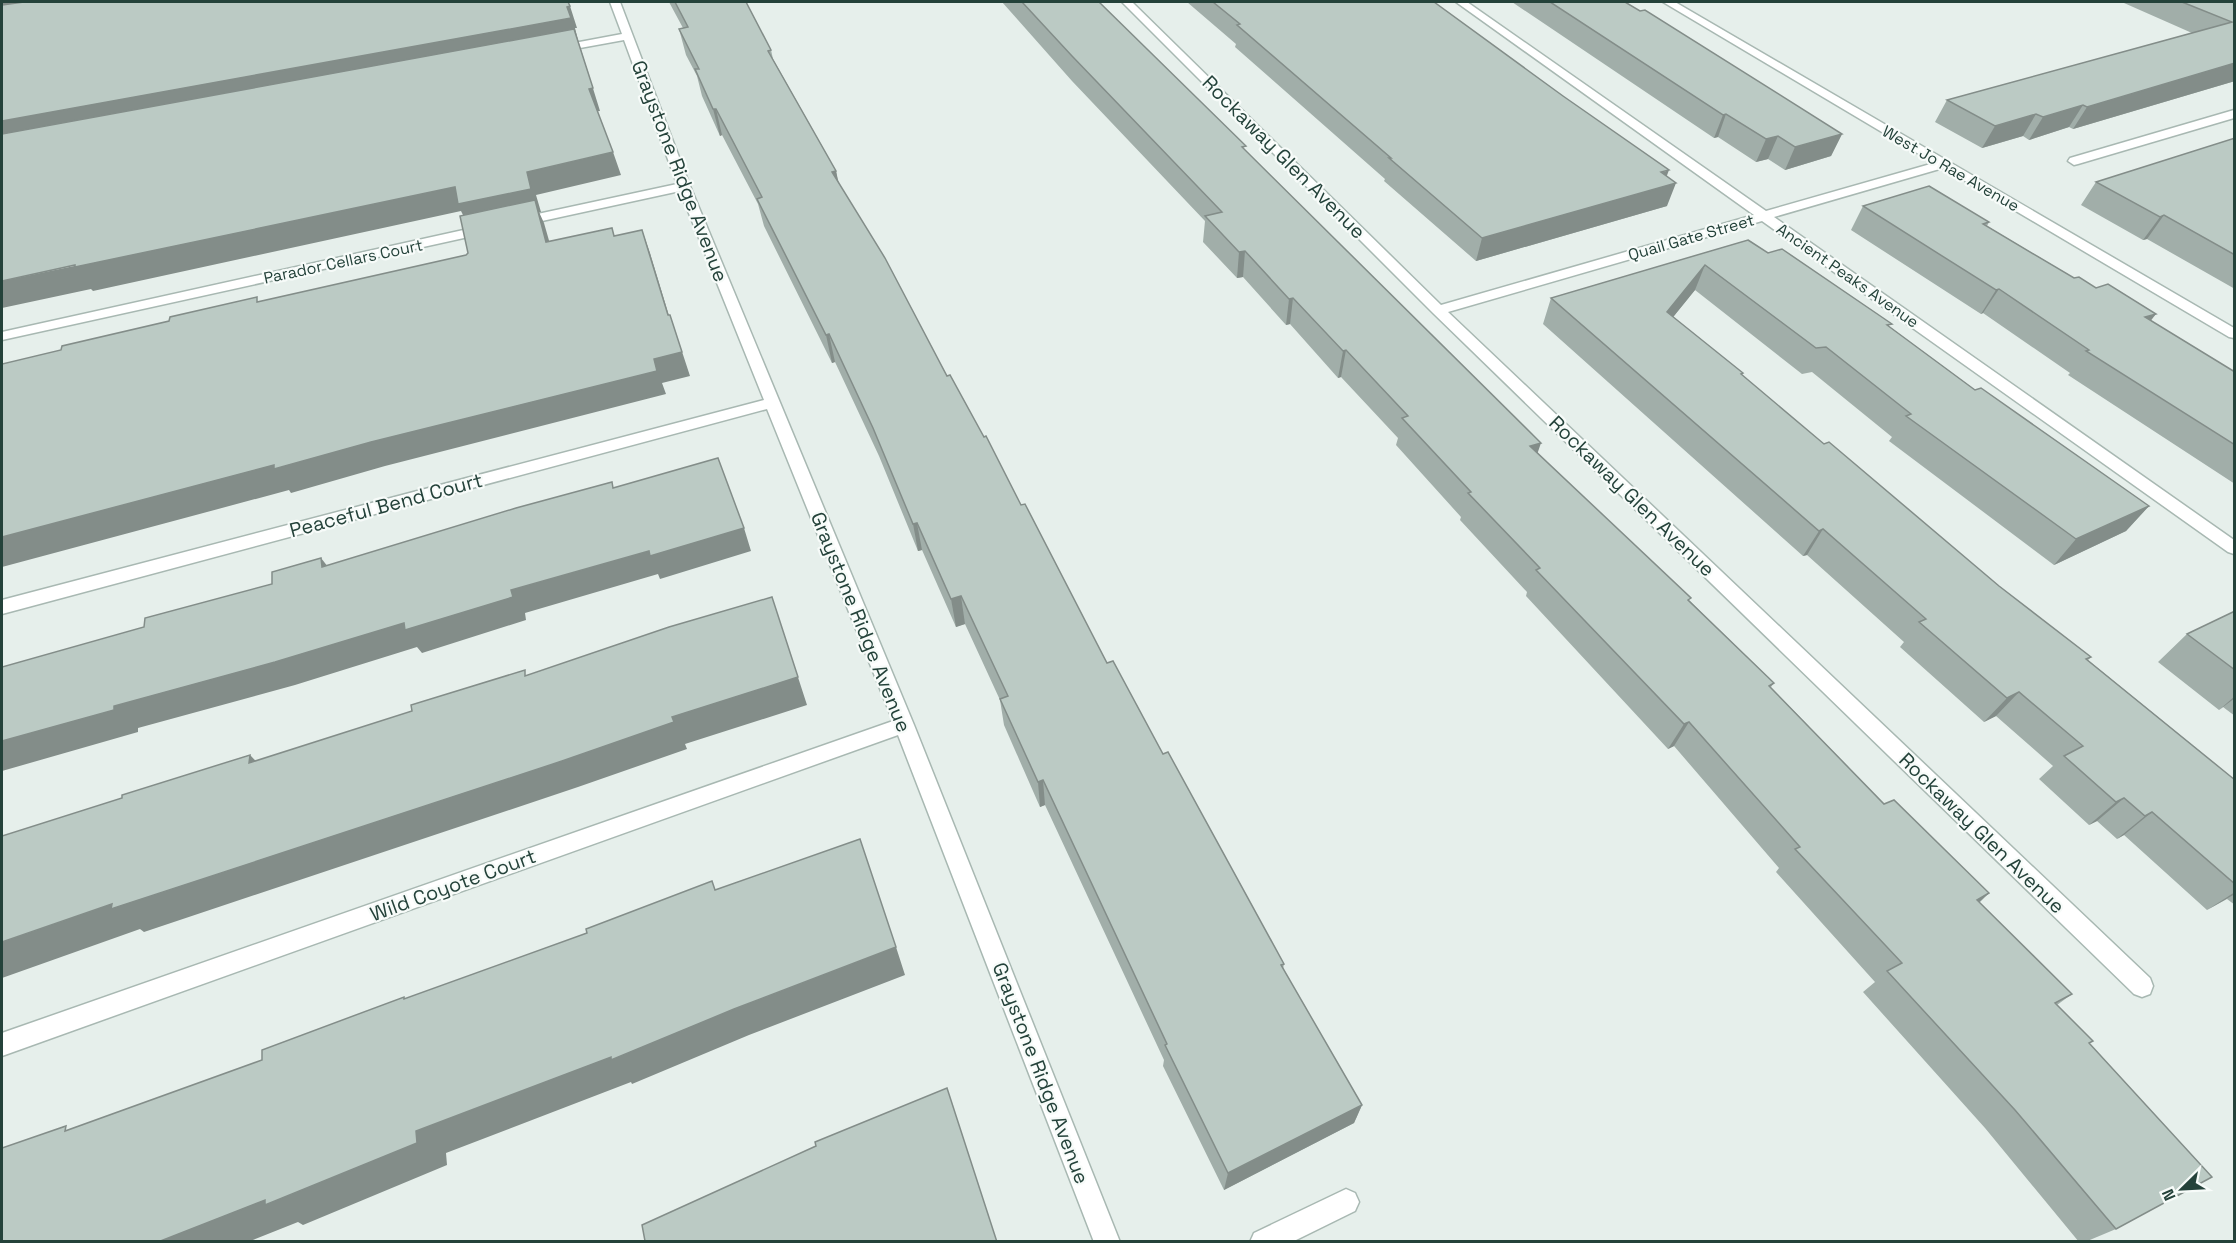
<svg xmlns="http://www.w3.org/2000/svg" width="2236" height="1243" viewBox="0 0 2236 1243" font-family="'Space Grotesk',sans-serif">
<rect width="100%" height="100%" fill="#e6efeb"/>
<g fill="none" stroke-linecap="round" stroke-linejoin="round">
<defs>
<g id="minor">
<polygon points="610,2 620,2 690,186 914,725 1120,1242 1094,1242 898,735 2,1056 2,1033 893,721 767,409 2,614 2,600 764,400 680,191 519,226 512,222 519,218 677,184 624,40 558,52 553,49 558,46 622,34"/>
<polygon points="1122,2 1132,2 1441,305 1754,215 1456,2 1467,2 1766,211 1934,163 1663,2 1675,2 2234,328 2234,338 2229,337 1943,168 1774,217 2234,540 2234,554 2228,552 1762,221 1448,312 2150,978 2153,986 2150,994 2142,997 2134,994 1433,313"/>
<polygon points="2234,110 2234,118 2078,164 2074,165 2068,161 2070,158"/>
<polygon points="486,225 493,229 491,232 2,340 2,332"/>
<polygon points="1346,1189 1355,1193 1359,1202 1355,1211 1292,1242 1250,1242 1254,1233"/>
</g>
</defs>
<!-- minor casing -->
<use href="#minor" stroke="#a8b8b2" stroke-width="3"/>
<!-- minor -->
<use href="#minor" fill="#fff" fill-rule="evenodd"/>
</g>
<!-- wall -->
<g fill="#a1aea9">
<polygon points="669,2 746,2 771,50 773,59 836,171 838,182 947,376 1021,505 1107,663 1163,754 1284,964 1283,969 1362,1105 1354,1123 1224,1190 1163,1066 1164,1060 1045,805 1040,807 1004,725 1000,700 965,624 956,627 922,550 918,551 879,456 835,362 832,363 764,226 758,204 722,135 720,136 702,96 697,76 686,55 679,29 683,28"/>
<polygon points="1002,2 1099,2 1245,151 1538,453 1774,683 1771,687 1884,804 1989,893 1979,903 2072,994 2057,1005 2089,1043 2116,1229 2085,1242 2079,1242 1985,1128 1863,992 1875,982 1776,872 1779,868 1674,746 1668,749 1526,596 1527,592 1460,520 1461,517 1396,445 1398,438 1341,377 1338,378 1290,324 1286,325 1243,277 1237,278 1203,242 1205,221 1072,81"/>
<polygon points="1187,2 1434,2 1667,176 1667,206 1476,261 1384,181 1385,179 1235,47 1236,44"/>
<polygon points="1512,2 1625,2 1842,134 1831,156 1785,170 1768,159 1756,162 1718,137 1714,138"/>
<polygon points="2124,2 2235,2 2235,81 2073,129 2069,127 2029,140 2023,136 1982,148 1935,122 1947,100 2192,33 2124,3"/>
<polygon points="2235,138 2235,289 2147,239 2143,240 2081,205 2096,182"/>
<polygon points="1863,206 1989,222 1987,226 2074,278 2151,321 2235,372 2235,484 2068,375 2070,373 1983,313 1981,314 1851,230"/>
<polygon points="1748,240 1768,253 1890,327 1975,390 2149,506 2126,531 2054,565 1889,441 1892,437 1812,372 1802,374 1695,290 1673,317 1824,444 1999,586 2091,657 2088,660 2235,780 2235,905 2227,899 2207,910 2124,835 2117,839 2097,821 2089,825 2039,779 2053,766 1996,716 1984,722 1900,647 1904,642 1807,555 1803,556 1543,324 1551,298"/>
<polygon points="2235,611 2235,716 2223,707 2219,710 2158,662 2187,634"/>
</g>
<!-- shaded-wall -->
<g fill="#838d89">
<polygon points="2,2 111,2 2,18"/>
<polygon points="570,6 577,28 575,28 578,40 600,111 2,147 2,121"/>
<polygon points="2235,63 2235,81 2073,129 2087,107"/>
<polygon points="2083,105 2069,127 2029,140 2043,117"/>
<polygon points="713,109 716,109 722,135 720,136"/>
<polygon points="1726,114 1718,137 1714,138 1723,115"/>
<polygon points="2036,114 2023,136 1982,148 1995,126"/>
<polygon points="1842,134 1831,156 1785,170 1795,147"/>
<polygon points="1778,136 1768,159 1756,162 1766,139"/>
<polygon points="613,152 621,175 536,195 541,212 539,212 544,223 556,265 469,227 461,211 93,291 91,289 2,308 2,281 527,172"/>
<polygon points="1669,170 1663,186 1676,183 1667,206 1476,261 1482,238"/>
<polygon points="836,171 842,198 832,172"/>
<polygon points="2164,215 2147,239 2143,240 2160,217"/>
<polygon points="642,230 650,253 676,339 668,315"/>
<polygon points="1245,251 1243,277 1237,278 1239,252"/>
<polygon points="1705,265 1695,290 1657,337 1667,312"/>
<polygon points="1999,289 1983,313 1981,314 1996,290"/>
<polygon points="1293,298 1290,324 1286,325 1289,299"/>
<polygon points="2156,314 2138,337 2145,317"/>
<polygon points="670,315 690,376 662,383 666,394 385,466 291,493 289,490 2,567 2,537 654,359"/>
<polygon points="829,334 835,362 832,363 826,335"/>
<polygon points="1346,350 1341,377 1338,378 1343,351"/>
<polygon points="1541,443 1532,469 1530,446"/>
<polygon points="2149,506 2126,531 2054,565 2076,539"/>
<polygon points="917,523 922,550 918,551 913,524"/>
<polygon points="744,528 751,551 660,579 658,574 525,613 526,620 422,653 417,647 295,685 138,728 138,732 2,771 2,741 114,706 511,590 649,551"/>
<polygon points="1823,529 1807,555 1803,556 1819,531"/>
<polygon points="321,558 339,581 322,567"/>
<polygon points="961,596 965,624 956,627 951,599"/>
<polygon points="772,597 807,705 685,744 687,749 578,787 144,932 140,929 2,978 2,942 112,904 672,717"/>
<polygon points="2019,692 1996,716 1984,722 2007,698"/>
<polygon points="2235,696 2235,698 2219,710"/>
<polygon points="1689,722 1674,746 1668,749 1684,724"/>
<polygon points="250,755 275,781 249,763"/>
<polygon points="1043,780 1045,805 1040,807 1038,782"/>
<polygon points="2124,798 2097,821 2089,825 2116,802"/>
<polygon points="2152,812 2124,835 2117,839 2145,816"/>
<polygon points="2235,892 2235,894 2207,910"/>
<polygon points="1989,893 1964,916 1977,900"/>
<polygon points="896,947 905,975 749,1035 632,1084 631,1082 446,1153 447,1165 303,1225 298,1222 248,1242 158,1242 416,1131"/>
<polygon points="1362,1105 1354,1123 1224,1190 1228,1173"/>
</g>
<!-- building -->
<g fill="#bbcac4" stroke="#838d89" stroke-width="1.5">
<polygon points="24,2 568,2 570,6 567,7 571,18 2,121 2,5"/>
<polygon points="675,2 746,2 771,50 768,51 836,171 832,172 885,258 947,376 950,375 984,437 986,436 1021,505 1025,504 1107,663 1113,661 1163,754 1168,752 1284,964 1281,965 1362,1105 1228,1173 1165,1045 1167,1044 1043,780 1038,782 1000,699 1008,696 961,596 951,599 917,523 913,524 873,428 829,334 826,335 757,199 762,197 716,109 713,109 695,69 699,69 679,29 688,27"/>
<polygon points="1022,2 1099,2 1246,146 1242,147 1541,443 1530,446 1691,598 1688,600 1774,683 1769,686 1884,804 1894,800 1989,893 1977,900 2072,994 2055,1003 2093,1041 2089,1043 2212,1177 2116,1229 2015,1110 1887,971 1902,963 1795,849 1800,847 1689,722 1684,724 1536,570 1540,568 1468,493 1471,492 1402,418 1408,416 1346,350 1343,351 1293,298 1289,299 1245,251 1239,252 1205,216 1222,212 1072,56"/>
<polygon points="1213,2 1434,2 1563,96 1669,170 1661,172 1676,183 1482,238 1389,158 1391,158 1237,25 1240,24"/>
<polygon points="1550,2 1625,2 1640,11 1645,10 1842,134 1795,147 1778,136 1766,139 1726,114 1723,115"/>
<polygon points="2182,2 2235,2 2235,63 2087,107 2083,105 2043,117 2036,114 1995,126 1947,100 2232,22"/>
<polygon points="574,29 593,88 589,89 613,152 527,172 531,189 458,204 455,187 75,267 75,265 2,281 2,134"/>
<polygon points="2235,138 2235,255 2164,215 2160,217 2096,182"/>
<polygon points="1929,186 1989,222 1983,224 2074,278 2079,277 2096,288 2108,284 2156,314 2145,317 2235,372 2235,445 2086,351 2089,350 1999,289 1996,290 1863,206"/>
<polygon points="535,200 546,242 612,228 614,236 642,230 668,315 670,315 682,352 654,359 657,371 371,442 274,469 274,465 2,537 2,364 61,350 62,346 169,321 170,317 257,297 257,302 466,255 468,253 460,216"/>
<polygon points="1748,240 1768,253 1782,249 1892,324 1887,325 1975,390 1981,388 2149,506 2076,539 1906,416 1911,414 1826,347 1816,348 1705,265 1667,312 1743,373 1741,374 1824,444 1829,442 1999,586 2091,657 2086,659 2235,780 2235,884 2152,812 2145,816 2124,798 2116,802 2064,756 2083,746 2019,692 2007,698 1919,622 1926,619 1823,529 1819,531 1551,298"/>
<polygon points="718,458 744,528 650,556 649,551 511,590 513,597 405,630 404,623 275,662 114,706 114,710 2,741 2,667 144,627 145,618 272,584 272,572 321,558 322,567 516,508 612,482 613,488"/>
<polygon points="772,597 798,677 672,717 674,722 562,761 111,909 112,904 2,942 2,836 122,798 122,795 250,755 249,763 412,711 411,705 525,670 525,676 669,627"/>
<polygon points="2235,611 2235,670 2187,634"/>
<polygon points="860,839 896,947 734,1009 611,1060 611,1057 416,1131 417,1143 265,1205 265,1200 158,1242 2,1242 2,1148 66,1126 65,1131 262,1060 262,1050 404,997 404,999 587,933 586,929 712,881 715,890"/>
<polygon points="947,1088 997,1242 644,1242 645,1241 642,1225 816,1146 815,1142"/>
</g>
<g text-anchor="middle" stroke-width="4.5" stroke-linejoin="round" paint-order="stroke">
<!-- far-street labels -->
<g font-size="16" fill="#24423a" stroke="#f7fbf9">
<text transform="translate(1951 168) rotate(30)" y="6">West Jo Rae Avenue</text>
<text transform="translate(1691 237) rotate(-16)" y="6">Quail Gate Street</text>
<text transform="translate(343 261) rotate(-12)" y="6">Parador Cellars Court</text>
<text transform="translate(1848 275) rotate(35)" y="6">Ancient Peaks Avenue</text>
</g>
<!-- street labels -->
<g font-size="20" fill="#24423a" stroke="#f7fbf9">
<text transform="translate(1284 157) rotate(45)" y="7">Rockaway Glen Avenue</text>
<text transform="translate(680 171) rotate(69)" y="7">Graystone Ridge Avenue</text>
<text transform="translate(1632 496) rotate(44)" y="7">Rockaway Glen Avenue</text>
<text transform="translate(386 505) rotate(-15)" y="7">Peaceful Bend Court</text>
<text transform="translate(861 622) rotate(68)" y="7">Graystone Ridge Avenue</text>
<text transform="translate(1982 833) rotate(44)" y="7">Rockaway Glen Avenue</text>
<text transform="translate(453 885) rotate(-20)" y="7">Wild Coyote Court</text>
<text transform="translate(1041 1073) rotate(69)" y="7">Graystone Ridge Avenue</text>
</g>
</g>
<!-- border -->
<rect width="2236" height="1243" fill="none" stroke="#24423a" stroke-width="6"/>
<!-- north arrow -->
<g transform="translate(2182 1189) rotate(246)" stroke="#f7fbf9" stroke-width="4.5" paint-order="stroke">
<path d="M0-4.5L10 22L0 15L-10 22Z" fill="#24423a"/>
<text y="-9" font-size="16" font-weight="bold" text-anchor="middle" fill="#24423a">N</text>
</g>
</svg>
